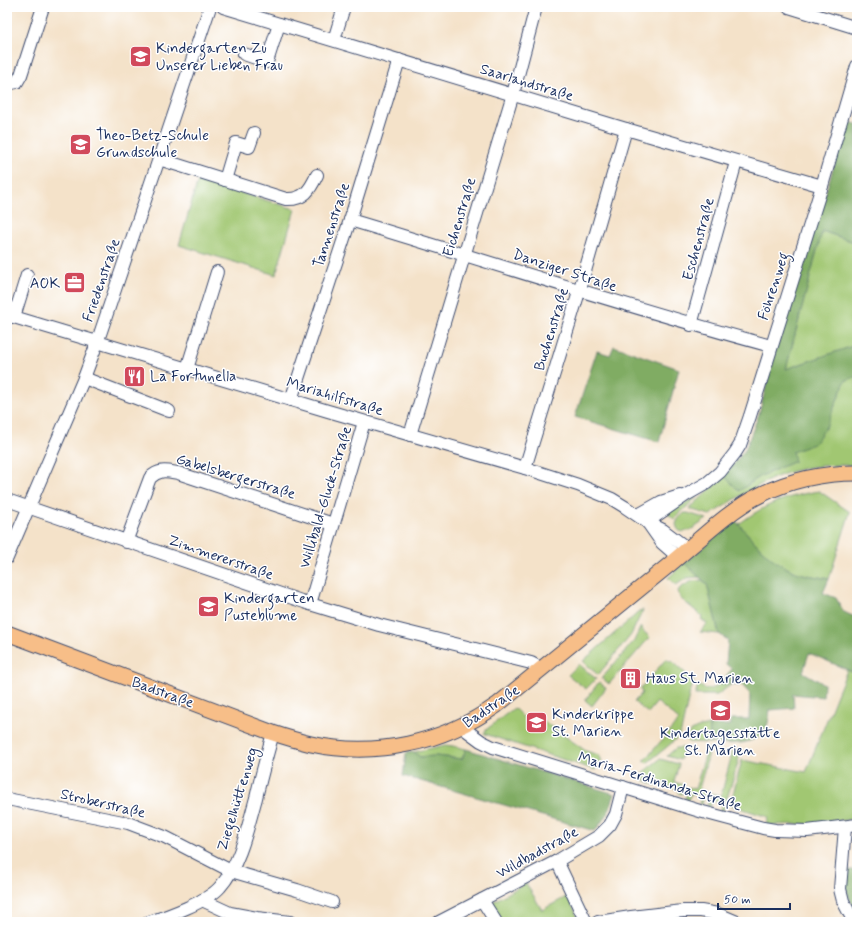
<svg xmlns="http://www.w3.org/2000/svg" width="864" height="929" viewBox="0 0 864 929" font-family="Mynerve,sans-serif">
<rect width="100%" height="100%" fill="#fff"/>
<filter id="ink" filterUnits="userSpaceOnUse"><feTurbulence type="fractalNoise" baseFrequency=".025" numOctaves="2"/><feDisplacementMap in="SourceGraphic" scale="8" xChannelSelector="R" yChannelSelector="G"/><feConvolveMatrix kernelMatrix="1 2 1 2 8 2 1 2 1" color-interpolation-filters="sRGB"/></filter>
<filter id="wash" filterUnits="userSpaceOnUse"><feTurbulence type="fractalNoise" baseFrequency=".012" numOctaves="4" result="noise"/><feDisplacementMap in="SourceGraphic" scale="16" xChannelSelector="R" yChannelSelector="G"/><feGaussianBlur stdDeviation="0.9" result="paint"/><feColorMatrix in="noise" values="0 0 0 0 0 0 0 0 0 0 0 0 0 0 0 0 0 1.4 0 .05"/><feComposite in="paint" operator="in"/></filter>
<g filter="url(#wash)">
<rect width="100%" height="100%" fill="#f4e2c9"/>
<!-- green -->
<g fill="#a1c772" stroke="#5e7b68">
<polygon points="198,180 295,209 276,275 179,245"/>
<polygon points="822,231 857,243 857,330 853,346 786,369"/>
<path d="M 857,376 L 857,465 C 842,465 826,465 811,467 C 773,473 742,495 710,515 L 689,509 L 724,476 L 739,490 L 761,476 L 794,461 L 791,452 L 826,427 L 845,381 Z"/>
<path d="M 819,491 L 850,512 L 829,579 C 815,576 799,575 787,568 C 767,559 753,540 739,524 C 765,504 787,496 819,491 Z"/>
<polygon points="698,496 674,519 667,513"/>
<path d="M 684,513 L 688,513 L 707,519 C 699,524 679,542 676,524 L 678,519 Z"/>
<polygon points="684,563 699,577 687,578 676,585 668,578"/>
<polygon points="702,580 707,584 719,634 700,632 707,624 701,619 702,616 680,598 678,591 680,588 692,581"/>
<polygon points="641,610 643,610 631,635 598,675 583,661"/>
<polygon points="641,626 643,631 650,637 609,684 602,678 634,641"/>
<polygon points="666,659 671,662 672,661 694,681 689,696 681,732 676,739 667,747 647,763 644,761 679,720 657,702 648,713 634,702 642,693 640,689"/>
<polygon points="579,664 596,679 586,689 568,675"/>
<polygon points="847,670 857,674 857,819 807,824 766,825 768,817 730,805 742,760 806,772"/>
<polygon points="599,682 606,688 592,706 585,700"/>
<path d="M 719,684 L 732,684 L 717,695 L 695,695 L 697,688 L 699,685 C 706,691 712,690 719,684 Z"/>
<polygon points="514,708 526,720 542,720 586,751 599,755 602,761 595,770 485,734 484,733 487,729"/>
<path d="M 709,725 L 711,743 L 688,742 L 686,740 C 688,729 700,727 709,725 Z"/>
<polygon points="445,745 453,746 466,749 462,759 436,756 420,757 414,752"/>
<polygon points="676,748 684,748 680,760 667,756"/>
<polygon points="707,749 710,749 699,789 705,792 702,805 699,804 701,797 691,794 688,800 685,799 689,787 695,789"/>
<polygon points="733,750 740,750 738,763 723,811 720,810 721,803 712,801 710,807 707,806 711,793 721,796"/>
<polygon points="660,759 679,764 674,782 684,785 682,794 678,793 679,790 657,782 656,786 642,779 642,773"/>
<polygon points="526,883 542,910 568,896 580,922 503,922 490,903"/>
</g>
<!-- forest -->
<g fill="#80ac64" stroke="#4e6e61">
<polygon points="848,122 857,124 857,243 822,231 786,369 853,346 857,330 857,376 845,381 826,427 814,444 792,452 795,461 761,476 739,491 724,476 745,450 759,414 775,352"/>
<polygon points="614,346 679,369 659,442 575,417 597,351 610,355"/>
<path d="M 735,520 C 751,537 766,558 787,568 C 799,575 815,576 829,579 L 823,593 L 836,598 L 844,612 L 857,618 L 857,674 L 809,653 L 803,672 L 824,684 L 823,697 L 793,694 L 794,708 L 770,710 C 769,714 769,719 768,723 C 761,747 730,744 711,743 L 709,725 L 731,725 L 731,719 L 749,719 L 750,694 L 741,684 L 719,684 L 732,669 L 726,664 L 728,640 L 719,634 L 707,584 L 684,563 Z"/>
<polygon points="466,749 615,794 608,813 595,831 403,776 406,753 414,752 420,757 436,756 462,759"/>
<path d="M 845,870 L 855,870 L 857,877 L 857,913 C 847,895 844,890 845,870 Z"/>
</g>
</g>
<g filter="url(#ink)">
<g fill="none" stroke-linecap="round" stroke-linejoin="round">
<defs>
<g id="minor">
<polyline points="223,7 626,129 822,186"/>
<polyline points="789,7 857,28"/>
<polyline points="334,40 344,7"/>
<polyline points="244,54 267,62 279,24"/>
<polyline points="7,84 17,82 21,75 43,7"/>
<path d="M 159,159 L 286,199 C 304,200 310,190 317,175"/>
<polyline points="225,180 236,143 249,147 254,133"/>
<path d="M 350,220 C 491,262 629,308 771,346"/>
<polyline points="7,315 328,411 525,468 578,485 612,499 625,507 647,522 663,530 688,549"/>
<polyline points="14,317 27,275"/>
<polyline points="691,325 736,162"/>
<polyline points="187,369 217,272"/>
<polyline points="84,378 169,411"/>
<polyline points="291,400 350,220 399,60"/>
<polyline points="410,435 513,94 536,7"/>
<polyline points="525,468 579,292 626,129"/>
<polyline points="7,500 310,604 379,625 531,663 542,669"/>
<polyline points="638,515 661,502 680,496"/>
<polyline points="647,522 686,495 707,483 720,472 735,453 740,445 750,416 822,186 857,66"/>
<polyline points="648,523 662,543 678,557"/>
<path d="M 126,542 L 150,478 C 159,469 166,471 178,473 L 333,524"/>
<polyline points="7,558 84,378 97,343 210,7"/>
<polyline points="310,604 364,422"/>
<polyline points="462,727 481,741 493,747 703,812 763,828 775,830 807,831 857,825"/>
<polyline points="7,799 128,823 165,837 231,871 297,890 332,902"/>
<polyline points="845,827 840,889 843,901 854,922"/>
<polyline points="557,861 586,922"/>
<polyline points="202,900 230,913 257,918 290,922"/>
<polyline points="482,900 496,922"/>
<path d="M 149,922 C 168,916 207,902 220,887 C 240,865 248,826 256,798 C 261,776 267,755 273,733"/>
<polyline points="439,922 557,861 599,836 610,825 616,814 623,787"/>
<polyline points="598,922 631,917 683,911 701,911 718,914 737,922"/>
</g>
<path id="major" d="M 7,633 L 273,733 C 285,737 298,741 311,744 C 376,758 443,743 497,705 C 554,658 612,612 669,565 C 696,543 729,510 760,495 C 790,480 824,473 857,473"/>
</defs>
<!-- minor casing -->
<use href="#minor" stroke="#3c4a6e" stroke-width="14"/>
<!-- major casing -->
<use href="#major" stroke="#3c4a6e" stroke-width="17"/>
<!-- minor -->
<use href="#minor" stroke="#fff" stroke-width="12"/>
<!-- major -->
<use href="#major" stroke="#f7be88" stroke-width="15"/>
</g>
</g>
<!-- icons -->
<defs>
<symbol id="school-square" viewBox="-11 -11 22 22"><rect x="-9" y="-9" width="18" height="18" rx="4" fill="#d1495b" stroke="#fff"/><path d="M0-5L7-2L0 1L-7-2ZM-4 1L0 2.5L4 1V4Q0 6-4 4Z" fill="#fff"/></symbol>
<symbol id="office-square" viewBox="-11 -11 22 22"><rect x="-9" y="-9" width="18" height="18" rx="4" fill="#d1495b" stroke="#fff"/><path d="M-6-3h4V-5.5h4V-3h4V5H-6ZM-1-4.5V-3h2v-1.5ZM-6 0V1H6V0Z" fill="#fff"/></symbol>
<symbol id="restaurant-square" viewBox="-11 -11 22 22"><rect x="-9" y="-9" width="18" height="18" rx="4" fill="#d1495b" stroke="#fff"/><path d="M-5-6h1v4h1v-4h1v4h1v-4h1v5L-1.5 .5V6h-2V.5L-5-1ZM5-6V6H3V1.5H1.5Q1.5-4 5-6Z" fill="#fff"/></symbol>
<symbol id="building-square" viewBox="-11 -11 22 22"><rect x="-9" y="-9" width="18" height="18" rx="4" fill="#d1495b" stroke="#fff"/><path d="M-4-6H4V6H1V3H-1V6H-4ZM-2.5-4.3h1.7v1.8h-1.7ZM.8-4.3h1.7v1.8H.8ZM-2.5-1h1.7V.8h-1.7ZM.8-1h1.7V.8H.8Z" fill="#fff"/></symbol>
</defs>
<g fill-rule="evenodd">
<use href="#school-square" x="128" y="44" width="25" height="25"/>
<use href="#school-square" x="68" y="132" width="25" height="25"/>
<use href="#office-square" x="62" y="270" width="25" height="25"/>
<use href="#restaurant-square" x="122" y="364" width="25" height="25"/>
<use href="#school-square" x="196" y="594" width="25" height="25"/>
<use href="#building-square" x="618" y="666" width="25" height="25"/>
<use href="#school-square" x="708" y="698" width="25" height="25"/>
<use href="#school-square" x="524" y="710" width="25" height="25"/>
</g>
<g text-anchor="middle" stroke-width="3" stroke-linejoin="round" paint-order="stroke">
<!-- poi labels -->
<g font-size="15" fill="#1b2f5e" stroke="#fff" text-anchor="start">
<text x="156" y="53">Kindergarten Zu<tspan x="156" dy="17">Unserer Lieben Frau</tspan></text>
<text x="96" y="140">Theo-Betz-Schule<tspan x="96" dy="17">Grundschule</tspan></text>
<text x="60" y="288" text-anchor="end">AOK</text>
<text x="150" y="381">La Fortunella</text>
<text x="224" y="603">Kindergarten<tspan x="224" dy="17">Pusteblume</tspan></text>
<text x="646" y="683">Haus St. Marien</text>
<text x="552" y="719">Kinderkrippe<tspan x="552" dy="17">St. Marien</tspan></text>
<text x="720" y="738" text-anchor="middle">Kindertagesstätte<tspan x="720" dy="17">St. Marien</tspan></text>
</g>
<!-- street labels -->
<g font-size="15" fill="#1b2f5e" stroke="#fff">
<text transform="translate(527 82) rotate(17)" y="5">Saarlandstraße</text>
<text transform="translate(459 217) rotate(-73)" y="5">Eichenstraße</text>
<text transform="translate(331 225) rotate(-72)" y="5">Tannenstraße</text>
<text transform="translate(698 239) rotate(-75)" y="5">Eschenstraße</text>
<text transform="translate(565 270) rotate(18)" y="5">Danziger Straße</text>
<text transform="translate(101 280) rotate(-71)" y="5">Friedenstraße</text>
<text transform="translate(773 286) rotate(-72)" y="5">Föhrenweg</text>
<text transform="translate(551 329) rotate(-73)" y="5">Buchenstraße</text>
<text transform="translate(335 396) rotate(17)" y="5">Mariahilfstraße</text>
<text transform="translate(236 476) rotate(17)" y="5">Gabelsbergerstraße</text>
<text transform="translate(325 497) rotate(-73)" y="5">Willibald-Gluck-Straße</text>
<text transform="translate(221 557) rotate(19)" y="5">Zimmererstraße</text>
<text transform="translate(163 692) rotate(20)" y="5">Badstraße</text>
<text transform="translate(491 706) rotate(-34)" y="5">Badstraße</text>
<text transform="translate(660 781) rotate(17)" y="5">Maria-Ferdinanda-Straße</text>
<text transform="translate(237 799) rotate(-73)" y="5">Ziegelhüttenweg</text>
<text transform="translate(103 803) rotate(13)" y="5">Stroberstraße</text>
<text transform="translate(537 852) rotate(-29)" y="5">Wildbadstraße</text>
</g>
</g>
<!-- margin -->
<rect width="864" height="929" fill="none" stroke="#fff" stroke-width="24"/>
<!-- scale -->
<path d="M718 903v6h72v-6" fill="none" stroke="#1b2f5e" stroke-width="2"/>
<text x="724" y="903" font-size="12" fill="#1b2f5e" stroke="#ffffff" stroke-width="3" paint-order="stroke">50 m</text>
</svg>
